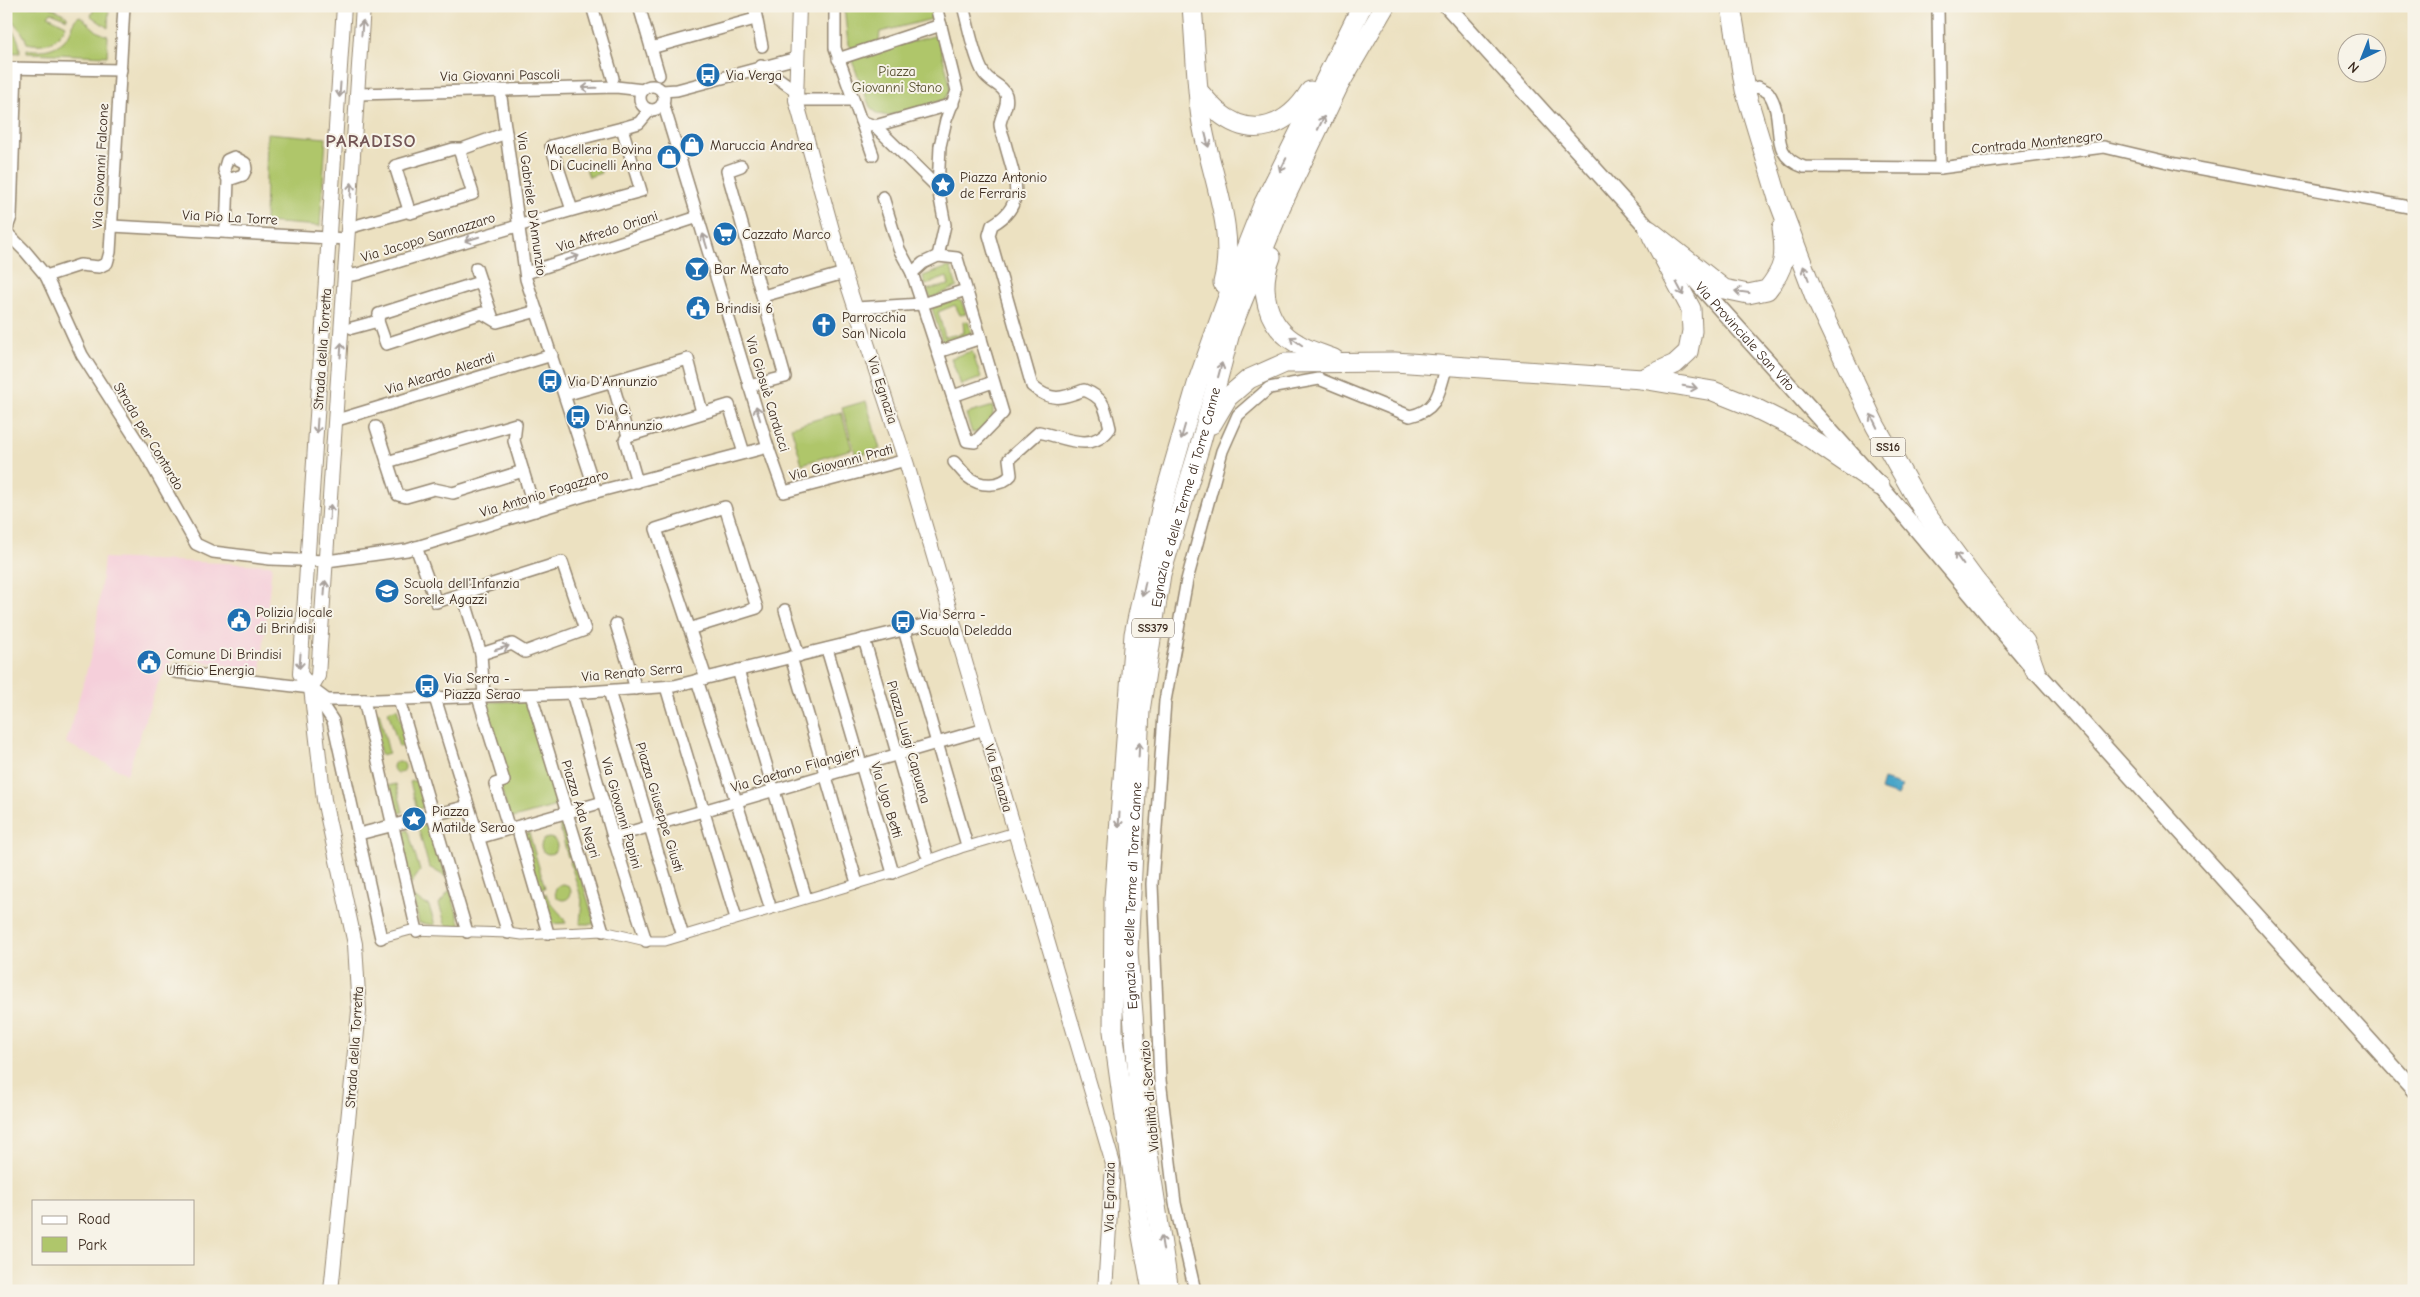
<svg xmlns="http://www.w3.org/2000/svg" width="2420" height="1297" viewBox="0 0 2420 1297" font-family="'Comic Neue',sans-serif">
<rect width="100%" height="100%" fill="#f7f3e8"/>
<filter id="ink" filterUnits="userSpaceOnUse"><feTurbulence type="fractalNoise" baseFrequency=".02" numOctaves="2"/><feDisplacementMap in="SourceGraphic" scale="10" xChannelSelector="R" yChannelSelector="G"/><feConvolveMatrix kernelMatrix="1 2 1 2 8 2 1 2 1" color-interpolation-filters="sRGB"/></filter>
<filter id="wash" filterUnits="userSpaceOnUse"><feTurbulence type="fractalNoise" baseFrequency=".0096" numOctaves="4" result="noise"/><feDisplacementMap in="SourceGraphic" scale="20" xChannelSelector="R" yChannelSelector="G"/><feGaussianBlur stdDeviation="1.12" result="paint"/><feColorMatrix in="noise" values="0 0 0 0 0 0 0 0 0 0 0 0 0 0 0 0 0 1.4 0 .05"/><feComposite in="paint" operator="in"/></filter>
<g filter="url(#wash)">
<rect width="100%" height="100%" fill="#ece1c1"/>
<!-- built -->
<polygon fill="#f5cfda" points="104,558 272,565 261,671 175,657 157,685 127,774 66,743 94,645"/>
<!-- green -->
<g fill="#afc66b" stroke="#757844">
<path d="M 6,6 L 49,6 L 67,16 L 67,19 L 51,12 L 48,16 L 66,25 C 58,42 45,47 27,43 C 22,26 6,20 6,6 Z"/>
<polygon points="95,6 109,6 108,28 91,16"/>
<polygon points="844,6 932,6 934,15 932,19 880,32 879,41 851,48 848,45"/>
<path d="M 80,16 L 98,32 L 108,36 L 107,56 L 27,53 L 27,49 C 46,53 64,47 72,29 C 74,23 73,19 80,16 Z"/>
<path d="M 6,26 C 16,32 20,41 20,53 L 6,52 Z"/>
<polygon points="937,35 949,80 950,91 944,100 888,116 878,114 870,107 852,61 853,57"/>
<polygon points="267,133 326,138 320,226 265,222"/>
<polygon points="598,162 601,173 589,177 585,166"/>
<polygon points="948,267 951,268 957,287 931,298 926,290 949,285 947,277 925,285 923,276"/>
<polygon points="956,299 962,302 966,314 960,315 955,305 938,312 945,337 964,333 963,322 968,321 971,332 968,337 946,344 942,341 932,308"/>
<polygon points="972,351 981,378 961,385 951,358"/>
<polygon points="866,401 880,449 856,456 842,408"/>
<polygon points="993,406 993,416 978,432 972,433 966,414"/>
<polygon points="841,412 852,449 802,464 791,427"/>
<polygon points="530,701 560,805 510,819 500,785 482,702"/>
<polygon points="397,708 408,745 399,747 388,711"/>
<polygon points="379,712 389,753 381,755 371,714"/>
<circle cx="399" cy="767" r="6"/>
<polygon points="417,780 425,807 417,809 410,782"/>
<polygon points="396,784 403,812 394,815 388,786"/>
<polygon points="564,822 574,855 568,857 559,824"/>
<polygon points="431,824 446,877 429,867 418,827"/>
<polygon points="408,830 420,871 411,884 398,833"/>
<polygon points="529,833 545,888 539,890 523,834"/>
<circle cx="549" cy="846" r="8"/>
<polygon points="576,860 595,924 580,924 582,900 570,862"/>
<circle cx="563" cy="892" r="8"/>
<polygon points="450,890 461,926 446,926 439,904"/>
<path d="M 546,894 C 550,906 561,911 566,923 L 550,924 L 541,895 Z"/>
<polygon points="413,897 429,906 435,925 419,923"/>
</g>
<!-- water -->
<polygon fill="#4aa5c8" stroke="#426873" points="1883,780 1902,786 1898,796 1880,790"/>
</g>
<g filter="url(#ink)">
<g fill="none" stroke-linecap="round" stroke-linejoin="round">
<defs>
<polyline id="pedestrian" points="381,938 411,930 508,933 522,935 603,931 646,941 665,941 893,873 961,848 1015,832"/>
<g id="minor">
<polyline points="592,6 613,78"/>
<polyline points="639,6 659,75"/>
<polyline points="754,6 762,46"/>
<polyline points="835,6 835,48 873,155"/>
<polyline points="936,6 957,91 946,120 940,146 938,188"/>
<polyline points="1938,6 1940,168"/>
<polyline points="651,48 755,19"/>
<polyline points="838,59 941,25"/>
<polyline points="761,66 796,91"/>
<polyline points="6,68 121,70"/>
<circle cx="652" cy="98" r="12"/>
<polyline points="500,90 526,279 596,492"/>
<path d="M 1745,90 L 1758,87 L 1768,92 C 1788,120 1765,154 1804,167 L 1940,168 L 2104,147 L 2176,164 L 2414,208"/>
<polyline points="662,91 677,90 797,58"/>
<polyline points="358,94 616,87 643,90"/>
<polyline points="796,100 853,100"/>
<polyline points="663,103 768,447 784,492 906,460"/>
<polyline points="861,121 875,126 938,188 945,225 938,256"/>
<polyline points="875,126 953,104"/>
<polyline points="622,128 639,123 650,110"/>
<polyline points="459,149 473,194 410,213 395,166 453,149 462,149 506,133"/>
<polyline points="741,166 727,171 785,377 749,386"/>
<polyline points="883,197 899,249 912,273"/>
<polyline points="112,226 347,239"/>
<polyline points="348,228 409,211"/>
<polyline points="6,231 11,217 16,68"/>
<polyline points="6,232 25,251 46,276 82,355 145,453 196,544 213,552 270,559 327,561 407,550 596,492 768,447"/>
<polyline points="226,232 228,180 224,170 227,160 234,157 245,163 246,169 243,175 228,180"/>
<polygon points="938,256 957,258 1003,413 975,442 967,441 912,273 923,263"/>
<polyline points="476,268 493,319"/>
<polyline points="526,273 698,217"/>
<polyline points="46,276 80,265 99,267 107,263 110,252 124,6"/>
<path d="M 346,276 L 358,274 C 452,245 546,217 641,191 L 622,128 L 551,146 L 572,210"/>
<polyline points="763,296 844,273"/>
<polyline points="856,308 922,304 966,290"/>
<polyline points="378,321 379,314 480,282"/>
<polyline points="352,328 378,321 386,344 482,313 497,322 537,311"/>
<polyline points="938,352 981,338"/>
<polyline points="612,381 628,436 729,405 744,453"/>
<polyline points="565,395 688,359 702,412"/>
<polyline points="953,396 993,382"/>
<polyline points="337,420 552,355"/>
<polyline points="376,427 398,495 406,497 434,489 453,493 523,471"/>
<polyline points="628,436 625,440 637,482"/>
<polyline points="387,462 516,424 514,441 535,511"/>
<path d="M 954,462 C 959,467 963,473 968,477 C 980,487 1001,487 1011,475 L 1009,459 L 1039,432 C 1064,437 1092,454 1110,428 C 1105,408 1105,398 1084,390 C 1063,398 1052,403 1032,386 L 989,235 L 992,225 C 1031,203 1012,174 1004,139 C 1003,135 1000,129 1000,124 C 1001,115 1009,105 1006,95 C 1003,85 989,83 983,72 C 974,57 968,24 963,6"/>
<polyline points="416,547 436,602 562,562 585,630 525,652 512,644 481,654 463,595"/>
<polyline points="785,610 799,656"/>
<polyline points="616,624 636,689"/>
<polyline points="689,629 757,608 725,507 656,529 706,678"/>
<polyline points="904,630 966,842"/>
<polyline points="864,639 926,853"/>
<polyline points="827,649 893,873"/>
<polyline points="481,654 484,696"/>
<polyline points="791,657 857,883"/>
<polyline points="738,670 805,895"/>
<polyline points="175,672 311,688 333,721 381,938"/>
<polyline points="697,680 769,903"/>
<polyline points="666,687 736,918"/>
<polyline points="311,688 327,700 377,700 572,693 674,686 952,618"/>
<polyline points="609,691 682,933"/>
<polyline points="572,693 613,837 646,941"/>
<polyline points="531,695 603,931"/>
<polyline points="478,697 504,781 495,784 509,829"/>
<polyline points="435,698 508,933"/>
<polyline points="364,700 417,931"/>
<polyline points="399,700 467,932"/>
<polyline points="517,827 548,933"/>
<polyline points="359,834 468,806"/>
<polyline points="613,837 985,729"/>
<polyline points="478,838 603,802"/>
<path d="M 1195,1291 L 1175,1203 L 1160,1080 L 1152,884 L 1165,701 L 1187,580 L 1222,451 L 1238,415 L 1269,388 L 1319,379 L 1410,416 C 1439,410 1439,391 1447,365"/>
</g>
<g id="tertiary">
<polyline points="799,6 796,100 844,273 907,465 1113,1164 1105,1291"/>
<polyline points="311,688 318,676 363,6"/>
<polyline points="331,1291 359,1011 355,944 324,800 311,688 300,674 344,6"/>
</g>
<g id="secondary">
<polyline points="1447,6 1656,237"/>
<path id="s1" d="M 1673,256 L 1880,486 L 2035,670 L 2414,1090"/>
</g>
<g id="trunk">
<path d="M 1192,6 C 1195,41 1196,76 1200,110 C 1206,166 1238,225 1223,283"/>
<polyline points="1731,6 1745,90 1779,202 1815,297 1875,425 1923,510 1974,579 2025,642 2035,670"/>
<path d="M 1199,92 C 1205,98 1211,106 1218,112 C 1253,141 1288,126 1310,91"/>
<path d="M 1649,230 L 1724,289 L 1748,294 L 1767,290 C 1785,268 1786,257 1782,228"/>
<path d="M 1271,257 C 1258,289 1266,326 1298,344 C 1309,351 1322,354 1334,359"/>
<polyline points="1642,379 1675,364 1688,352 1692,331 1691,309 1652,236"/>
<polyline points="1212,424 1228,397 1249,379 1285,363 1395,362 1642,379 1713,391 1753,407 1795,428 1880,486"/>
<polyline points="1152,1291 1140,1225 1113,1031 1114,898 1134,634 1162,505 1198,381 1240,263 1263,205 1362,6"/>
<path id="s2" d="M 1169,1291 L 1140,1101 L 1128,952 L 1140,711 L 1161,574 L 1201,442 L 1231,329 L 1281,206 L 1339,85 L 1385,6"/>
</g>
</defs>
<!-- pedestrian casing -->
<use href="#pedestrian" stroke="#948670" stroke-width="11"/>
<!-- minor casing -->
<use href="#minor" stroke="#948670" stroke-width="14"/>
<!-- tertiary casing -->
<use href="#tertiary" stroke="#948670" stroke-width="16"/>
<!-- secondary casing -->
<use href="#secondary" stroke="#948670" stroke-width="18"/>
<!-- trunk casing -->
<use href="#trunk" stroke="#948670" stroke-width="21"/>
<!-- pedestrian -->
<use href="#pedestrian" stroke="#fff" stroke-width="9"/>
<!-- minor -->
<use href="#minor" stroke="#fff" stroke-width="11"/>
<!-- tertiary -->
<use href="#tertiary" stroke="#fff" stroke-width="14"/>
<!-- secondary -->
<use href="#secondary" stroke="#fff" stroke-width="15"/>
<!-- trunk -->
<use href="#trunk" stroke="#fff" stroke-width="19"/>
</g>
<!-- one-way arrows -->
<defs><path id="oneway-shaft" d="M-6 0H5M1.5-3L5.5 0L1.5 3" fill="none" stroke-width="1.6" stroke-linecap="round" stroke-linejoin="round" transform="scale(1.25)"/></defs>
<g stroke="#a79f9a">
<use href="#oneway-shaft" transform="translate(362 28) rotate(-86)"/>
<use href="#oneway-shaft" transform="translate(589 88) rotate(179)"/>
<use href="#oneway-shaft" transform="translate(340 90) rotate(94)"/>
<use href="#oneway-shaft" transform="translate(1321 123) rotate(-65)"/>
<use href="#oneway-shaft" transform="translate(1207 140) rotate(76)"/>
<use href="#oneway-shaft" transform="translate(1283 165) rotate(116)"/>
<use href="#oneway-shaft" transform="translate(351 190) rotate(-86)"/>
<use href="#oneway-shaft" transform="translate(472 239) rotate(163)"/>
<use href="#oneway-shaft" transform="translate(705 241) rotate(-107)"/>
<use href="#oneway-shaft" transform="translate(572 258) rotate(-18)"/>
<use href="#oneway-shaft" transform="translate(1806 273) rotate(-111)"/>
<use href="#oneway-shaft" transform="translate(1680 289) rotate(62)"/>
<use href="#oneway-shaft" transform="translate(1742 292) rotate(-172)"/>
<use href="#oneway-shaft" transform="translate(1296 341) rotate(-145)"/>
<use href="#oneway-shaft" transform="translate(341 350) rotate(-86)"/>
<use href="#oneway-shaft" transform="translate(1220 370) rotate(-75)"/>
<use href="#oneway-shaft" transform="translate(1690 387) rotate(10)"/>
<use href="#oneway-shaft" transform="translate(758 413) rotate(-107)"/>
<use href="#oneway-shaft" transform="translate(1874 421) rotate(-116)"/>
<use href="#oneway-shaft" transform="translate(317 426) rotate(94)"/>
<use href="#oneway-shaft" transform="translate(1183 432) rotate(106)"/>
<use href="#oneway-shaft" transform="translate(330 512) rotate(-87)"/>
<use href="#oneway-shaft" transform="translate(1959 559) rotate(-126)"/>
<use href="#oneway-shaft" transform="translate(325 588) rotate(-86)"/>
<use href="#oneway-shaft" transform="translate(1144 589) rotate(102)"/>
<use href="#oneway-shaft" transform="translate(502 648) rotate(-17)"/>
<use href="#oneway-shaft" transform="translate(300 661) rotate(94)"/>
<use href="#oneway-shaft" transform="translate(1139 750) rotate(-87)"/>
<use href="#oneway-shaft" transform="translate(1119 820) rotate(94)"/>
<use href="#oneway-shaft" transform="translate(1162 1243) rotate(-99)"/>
</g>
</g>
<!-- icons -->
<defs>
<symbol id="bus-disc" viewBox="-11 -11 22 22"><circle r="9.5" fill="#1f6fb2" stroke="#f7f3e8"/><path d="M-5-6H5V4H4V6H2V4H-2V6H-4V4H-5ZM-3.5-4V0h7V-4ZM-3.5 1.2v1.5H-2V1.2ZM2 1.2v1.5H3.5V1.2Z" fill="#fff"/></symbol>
<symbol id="shop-disc" viewBox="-11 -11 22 22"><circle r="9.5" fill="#1f6fb2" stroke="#f7f3e8"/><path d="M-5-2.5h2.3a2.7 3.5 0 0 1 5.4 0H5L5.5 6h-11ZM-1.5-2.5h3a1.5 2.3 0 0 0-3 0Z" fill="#fff"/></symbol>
<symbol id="sight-disc" viewBox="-11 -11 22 22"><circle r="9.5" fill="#1f6fb2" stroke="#f7f3e8"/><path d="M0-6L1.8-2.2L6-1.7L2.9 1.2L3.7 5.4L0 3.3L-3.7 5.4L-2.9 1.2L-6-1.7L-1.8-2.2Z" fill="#fff"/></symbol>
<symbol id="supermarket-disc" viewBox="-11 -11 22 22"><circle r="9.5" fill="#1f6fb2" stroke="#f7f3e8"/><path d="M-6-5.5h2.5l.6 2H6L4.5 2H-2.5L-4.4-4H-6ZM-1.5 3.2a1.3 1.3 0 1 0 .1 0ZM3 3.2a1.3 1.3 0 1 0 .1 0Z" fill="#fff"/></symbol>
<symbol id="bar-disc" viewBox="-11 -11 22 22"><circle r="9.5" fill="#1f6fb2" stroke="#f7f3e8"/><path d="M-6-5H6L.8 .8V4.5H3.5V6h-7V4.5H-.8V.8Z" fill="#fff"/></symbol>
<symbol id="civic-disc" viewBox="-11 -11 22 22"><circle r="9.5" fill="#1f6fb2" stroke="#f7f3e8"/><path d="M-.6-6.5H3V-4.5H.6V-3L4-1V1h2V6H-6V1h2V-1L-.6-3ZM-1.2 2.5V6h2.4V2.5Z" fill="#fff"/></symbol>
<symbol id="church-disc" viewBox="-11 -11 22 22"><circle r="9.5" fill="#1f6fb2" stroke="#f7f3e8"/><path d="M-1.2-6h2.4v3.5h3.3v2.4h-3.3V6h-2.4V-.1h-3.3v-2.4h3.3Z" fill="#fff"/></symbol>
<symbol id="school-disc" viewBox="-11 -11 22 22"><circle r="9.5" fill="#1f6fb2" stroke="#f7f3e8"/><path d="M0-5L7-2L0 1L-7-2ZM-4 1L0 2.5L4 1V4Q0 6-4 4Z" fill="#fff"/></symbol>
</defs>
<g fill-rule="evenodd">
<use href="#bus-disc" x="694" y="61" width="28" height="28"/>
<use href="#shop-disc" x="678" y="131" width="28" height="28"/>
<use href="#shop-disc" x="655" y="143" width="28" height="28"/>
<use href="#sight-disc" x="929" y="171" width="28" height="28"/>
<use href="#supermarket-disc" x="711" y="220" width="28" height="28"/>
<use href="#bar-disc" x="683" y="255" width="28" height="28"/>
<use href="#civic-disc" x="684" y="294" width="28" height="28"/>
<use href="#church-disc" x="810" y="311" width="28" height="28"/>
<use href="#bus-disc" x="536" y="367" width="28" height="28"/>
<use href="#bus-disc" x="564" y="403" width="28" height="28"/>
<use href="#school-disc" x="373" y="577" width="28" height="28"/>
<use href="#civic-disc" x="225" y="606" width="28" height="28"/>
<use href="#bus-disc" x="889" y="608" width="28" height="28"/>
<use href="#civic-disc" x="135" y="648" width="28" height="28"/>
<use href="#bus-disc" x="413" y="672" width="28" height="28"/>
<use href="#sight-disc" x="400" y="805" width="28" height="28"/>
</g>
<g text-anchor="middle" stroke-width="4" stroke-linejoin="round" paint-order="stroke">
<!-- shield labels -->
<g fill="#f7f3e8" stroke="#73665b" stroke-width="1">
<rect x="1870.5" y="437.5" width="35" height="19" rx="4"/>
<rect x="1132" y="618.5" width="42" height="19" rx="4"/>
</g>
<g font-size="12" font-weight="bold" fill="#3b2a1e">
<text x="1888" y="451">SS16</text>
<text x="1153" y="632">SS379</text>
</g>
<!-- park labels -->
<g font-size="14" fill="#585131" stroke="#f7f3e8">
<text x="897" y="76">Piazza<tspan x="897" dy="16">Giovanni Stano</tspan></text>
</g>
<!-- street labels -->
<g font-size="14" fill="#3b2a1e" stroke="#f7f3e8">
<text transform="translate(500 75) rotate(-1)" y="5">Via Giovanni Pascoli</text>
<text transform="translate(2037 142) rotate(-6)" y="5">Contrada Montenegro</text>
<text transform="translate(100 166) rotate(-87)" y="5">Via Giovanni Falcone</text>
<text transform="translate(532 204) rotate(82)" y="5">Via Gabriele D'Annunzio</text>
<text transform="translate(230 217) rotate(3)" y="5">Via Pio La Torre</text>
<text transform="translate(607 231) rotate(-18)" y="5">Via Alfredo Oriani</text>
<text transform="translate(428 237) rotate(-17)" y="5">Via Jacopo Sannazzaro</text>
<text dy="5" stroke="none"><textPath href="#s1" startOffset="108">Via Provinciale San Vito</textPath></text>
<text transform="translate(322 349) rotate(-86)" y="5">Strada della Torretta</text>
<text transform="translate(440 373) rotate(-17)" y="5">Via Aleardo Aleardi</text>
<text transform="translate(883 390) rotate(72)" y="5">Via Egnazia</text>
<text transform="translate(768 394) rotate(73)" y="5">Via Giosuè Carducci</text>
<text transform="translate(149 436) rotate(59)" y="5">Strada per Contardo</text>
<text transform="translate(841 462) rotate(-15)" y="5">Via Giovanni Prati</text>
<text transform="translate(544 493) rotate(-17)" y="5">Via Antonio Fogazzaro</text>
<text dy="5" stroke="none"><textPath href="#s2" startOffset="802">Egnazia e delle Terme di Torre Canne</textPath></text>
<text transform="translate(632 672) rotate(-5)" y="5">Via Renato Serra</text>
<text transform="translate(909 742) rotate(74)" y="5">Piazza Luigi Capuana</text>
<text transform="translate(795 769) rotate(-16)" y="5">Via Gaetano Filangieri</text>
<text transform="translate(999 778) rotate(74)" y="5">Via Egnazia</text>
<text transform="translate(887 800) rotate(73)" y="5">Via Ugo Betti</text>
<text transform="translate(660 807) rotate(73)" y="5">Piazza Giuseppe Giusti</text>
<text transform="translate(581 809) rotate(73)" y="5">Piazza Ada Negri</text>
<text transform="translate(622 813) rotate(74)" y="5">Via Giovanni Papini</text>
<text dy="5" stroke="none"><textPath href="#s2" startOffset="398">Egnazia e delle Terme di Torre Canne</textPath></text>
<text transform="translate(354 1047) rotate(-86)" y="5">Strada della Torretta</text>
<text transform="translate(1149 1096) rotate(-95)" y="5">Viabilità di Servizio</text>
<text transform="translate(1109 1197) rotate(-89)" y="5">Via Egnazia</text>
</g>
<!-- poi labels -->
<g font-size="14" fill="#3b2a1e" stroke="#f7f3e8" text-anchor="start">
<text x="726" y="80">Via Verga</text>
<text x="710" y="150">Maruccia Andrea</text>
<text x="652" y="154" text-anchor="end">Macelleria Bovina<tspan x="652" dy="16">Di Cucinelli Anna</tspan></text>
<text x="960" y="182">Piazza Antonio<tspan x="960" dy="16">de Ferraris</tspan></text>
<text x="742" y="239">Cazzato Marco</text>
<text x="714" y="274">Bar Mercato</text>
<text x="716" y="313">Brindisi 6</text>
<text x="842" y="322">Parrocchia<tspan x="842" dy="16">San Nicola</tspan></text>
<text x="568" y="386">Via D'Annunzio</text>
<text x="596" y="414">Via G.<tspan x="596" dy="16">D'Annunzio</tspan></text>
<text x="404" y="588">Scuola dell'Infanzia<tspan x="404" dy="16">Sorelle Agazzi</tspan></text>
<text x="256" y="617">Polizia locale<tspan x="256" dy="16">di Brindisi</tspan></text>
<text x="920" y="619">Via Serra -<tspan x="920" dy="16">Scuola Deledda</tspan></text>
<text x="166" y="659">Comune Di Brindisi<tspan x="166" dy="16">Ufficio Energia</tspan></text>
<text x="444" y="683">Via Serra -<tspan x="444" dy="16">Piazza Serao</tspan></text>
<text x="432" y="816">Piazza<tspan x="432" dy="16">Matilde Serao</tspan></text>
</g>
<!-- district labels -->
<g font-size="19" font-weight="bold" letter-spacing="1" fill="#745656" stroke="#f7f3e8">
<text x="371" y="147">PARADISO</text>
</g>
</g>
<!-- margin -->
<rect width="2420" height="1297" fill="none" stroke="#f7f3e8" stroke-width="25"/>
<!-- legend -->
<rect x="32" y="1200" width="162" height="65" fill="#f7f3e8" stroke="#aca397"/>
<rect x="42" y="1216" width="25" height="8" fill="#ffffff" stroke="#aca397"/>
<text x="78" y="1224" font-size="15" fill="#3b2a1e">Road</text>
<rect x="42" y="1237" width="25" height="15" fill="#afc66b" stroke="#aca397"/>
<text x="78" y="1250" font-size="15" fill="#3b2a1e">Park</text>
<!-- north arrow -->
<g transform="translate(2362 58) rotate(223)"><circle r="24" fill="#f7f3e8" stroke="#aca397"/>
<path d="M0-4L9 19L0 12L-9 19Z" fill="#1f6fb2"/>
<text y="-8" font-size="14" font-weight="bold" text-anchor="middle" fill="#3b2a1e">N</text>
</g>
</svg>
